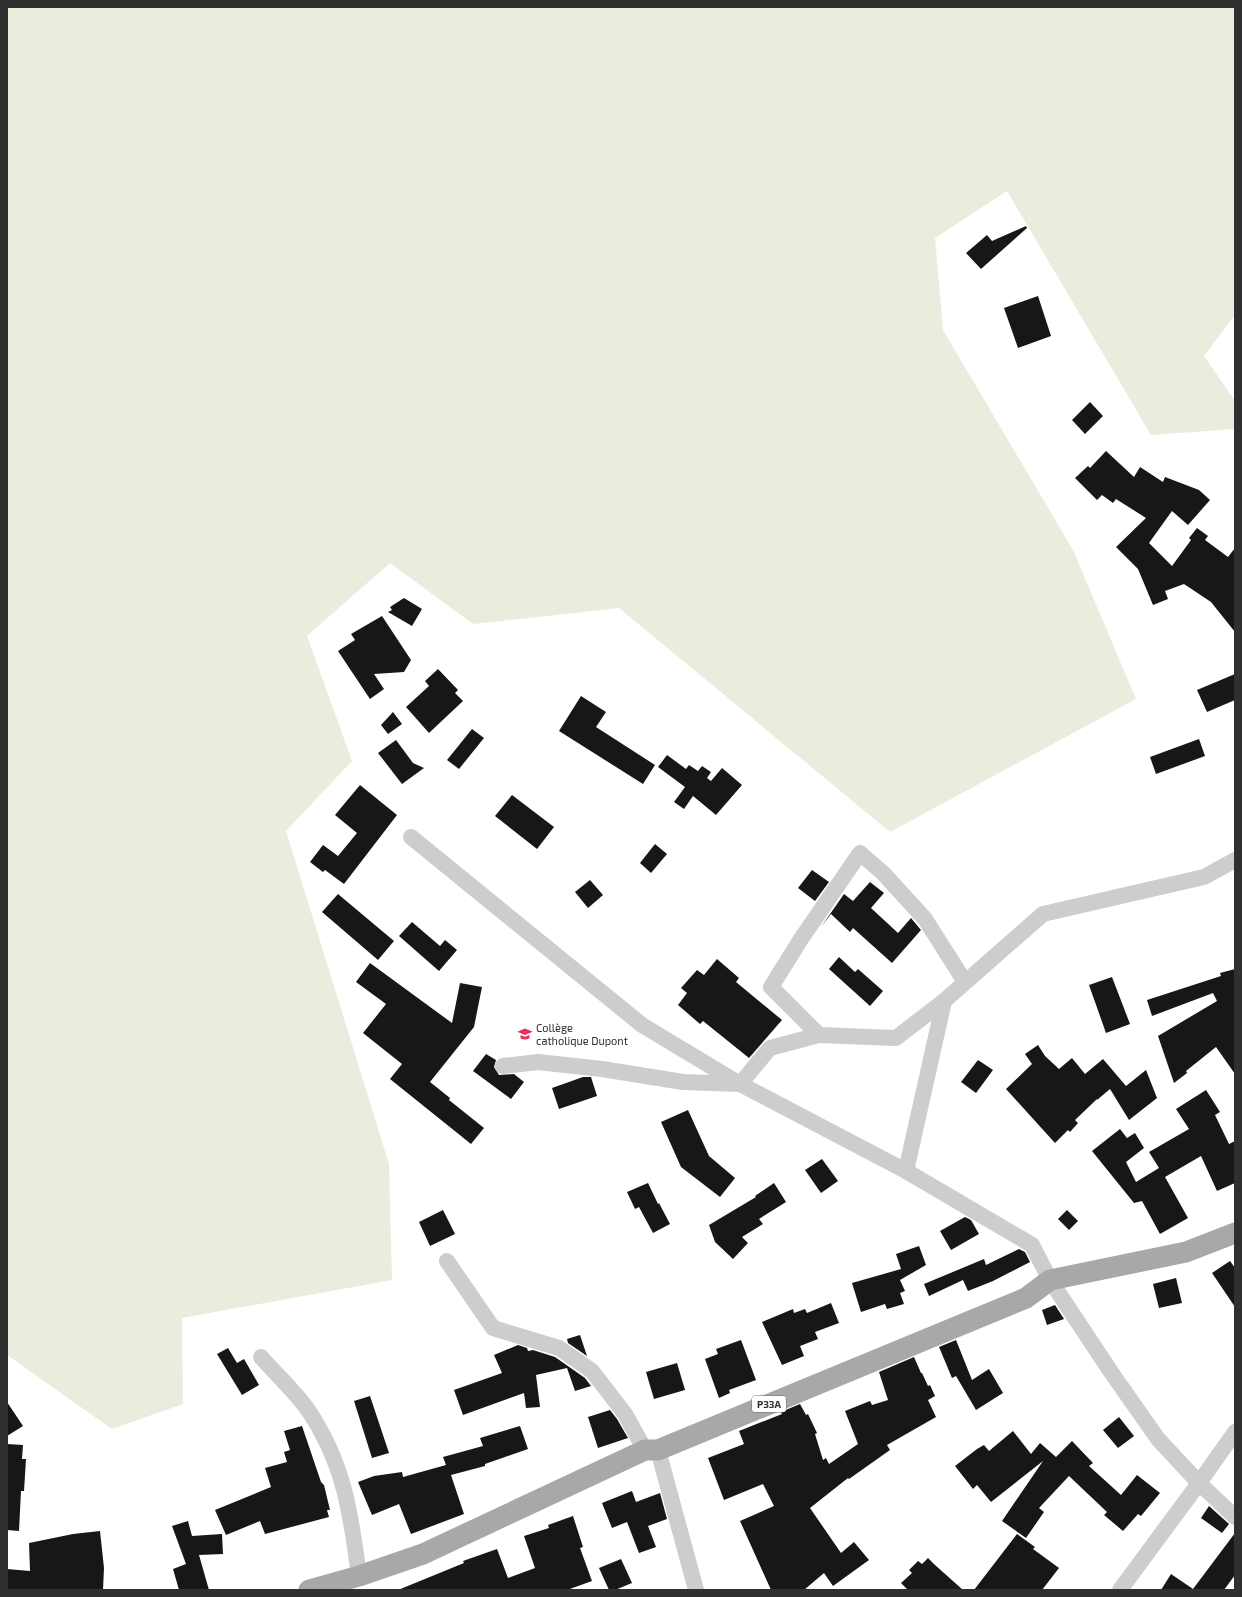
<svg xmlns="http://www.w3.org/2000/svg" width="1242" height="1597" viewBox="0 0 1242 1597" font-family="'Exo 2',sans-serif">
<rect width="100%" height="100%" fill="#fff"/>
<!-- green -->
<polygon fill="#e8eddd" points="7,7 1235,7 1235,315 1204,356 1235,401 1235,429 1151,435 1007,191 935,238 943,330 1073,550 1136,699 890,832 619,608 473,624 390,563 307,636 352,761 286,831 389,1164 392,1280 182,1318 183,1404 112,1429 7,1355"/>
<!-- building -->
<g fill="#171717">
<polygon points="1026,226 1027,228 981,269 966,253 987,235 992,241"/>
<polygon points="1038,296 1051,336 1018,348 1004,308"/>
<polygon points="1090,402 1103,416 1085,434 1072,420"/>
<polygon points="1106,451 1134,477 1140,467 1163,482 1165,477 1199,490 1210,500 1188,525 1172,511 1149,543 1172,566 1191,540 1189,538 1197,528 1208,536 1205,540 1228,557 1235,548 1235,632 1211,602 1184,584 1165,591 1168,599 1153,605 1138,569 1116,547 1146,518 1116,499 1113,503 1102,495 1097,500 1075,478 1088,466 1090,468"/>
<polygon points="404,598 422,609 412,626 388,612 392,610 390,607"/>
<polygon points="382,616 411,660 404,672 374,674 384,689 370,699 338,651 355,640 351,634"/>
<polygon points="438,669 458,690 455,693 463,701 429,733 406,707 429,686 425,681"/>
<polygon points="1235,674 1235,700 1207,712 1197,690"/>
<polygon points="581,696 606,712 596,727 655,765 643,784 559,731"/>
<polygon points="393,712 402,724 388,734 381,725"/>
<polygon points="472,729 484,738 459,769 447,760"/>
<polygon points="1199,739 1205,756 1156,774 1150,757"/>
<polygon points="396,740 413,763 424,768 402,784 378,753"/>
<polygon points="667,755 686,769 689,765 698,771 702,766 711,772 707,778 711,781 722,768 742,785 716,815 693,796 684,809 674,802 685,787 658,767"/>
<polygon points="360,785 397,815 344,884 325,870 323,872 310,862 323,845 338,856 357,833 335,815"/>
<polygon points="512,795 554,827 537,849 495,816"/>
<polygon points="655,844 667,854 651,873 640,863"/>
<polygon points="812,870 829,882 815,901 798,888"/>
<polygon points="590,880 603,895 588,908 575,892"/>
<polygon points="870,882 884,893 871,908 898,933 911,918 921,930 892,963 853,928 850,932 831,914 821,927 844,894 853,901"/>
<polygon points="338,894 394,941 378,960 322,912"/>
<polygon points="412,922 440,946 445,940 457,950 439,971 399,936"/>
<polygon points="839,957 855,972 858,969 883,991 870,1006 829,969"/>
<polygon points="717,959 739,978 736,982 782,1020 749,1058 703,1021 700,1024 678,1005 687,993 681,988 697,970 704,975"/>
<polygon points="370,963 452,1023 460,983 482,987 474,1027 430,1082 450,1098 449,1100 484,1128 471,1144 390,1079 402,1064 363,1033 386,1004 356,982"/>
<polygon points="1235,969 1235,1074 1216,1047 1186,1071 1187,1073 1174,1083 1158,1036 1217,1001 1213,993 1152,1016 1147,1000 1221,976 1220,973"/>
<polygon points="1112,977 1130,1024 1106,1033 1089,985"/>
<polygon points="1038,1045 1045,1056 1059,1069 1072,1058 1085,1074 1103,1059 1126,1086 1146,1070 1157,1098 1129,1120 1110,1089 1097,1100 1097,1099 1075,1120 1078,1123 1070,1132 1068,1130 1055,1143 1006,1089 1032,1064 1025,1054"/>
<polygon points="486,1054 496,1060 494,1067 499,1075 514,1074 524,1082 511,1099 473,1071"/>
<polygon points="978,1060 993,1070 976,1093 961,1082"/>
<polygon points="583,1077 591,1077 597,1096 559,1109 552,1088"/>
<polygon points="1206,1090 1220,1112 1215,1115 1229,1144 1235,1141 1235,1183 1217,1191 1201,1156 1165,1177 1188,1218 1160,1234 1142,1201 1134,1203 1092,1151 1120,1129 1127,1138 1135,1133 1144,1148 1126,1162 1136,1182 1159,1168 1149,1152 1189,1129 1176,1109"/>
<polygon points="688,1110 709,1156 735,1178 720,1197 681,1167 661,1122"/>
<polygon points="822,1159 838,1181 821,1193 805,1170"/>
<polygon points="648,1183 658,1204 659,1203 670,1224 653,1233 639,1207 635,1209 627,1192"/>
<polygon points="774,1183 786,1202 759,1219 763,1224 742,1237 748,1243 733,1259 715,1242 709,1225 756,1197 755,1196"/>
<polygon points="443,1210 455,1234 430,1246 419,1222"/>
<polygon points="1067,1210 1078,1221 1069,1230 1058,1219"/>
<polygon points="965,1217 971,1220 979,1234 951,1250 940,1231"/>
<polygon points="919,1246 926,1265 900,1280 905,1291 900,1293 904,1304 887,1309 885,1304 861,1312 852,1283 901,1269 896,1254"/>
<polygon points="1019,1249 1025,1252 1030,1262 993,1281 968,1291 963,1280 929,1296 924,1284 984,1259 986,1265"/>
<polygon points="1230,1261 1235,1268 1235,1307 1212,1273"/>
<polygon points="1176,1278 1182,1303 1159,1308 1153,1284"/>
<polygon points="831,1303 839,1323 815,1332 818,1339 800,1346 804,1356 782,1365 762,1322 793,1309 794,1313 805,1309 807,1313"/>
<polygon points="1055,1305 1064,1319 1047,1325 1042,1310"/>
<polygon points="580,1335 587,1356 568,1343 567,1339"/>
<polygon points="741,1340 756,1380 729,1390 730,1393 719,1398 705,1359 718,1354 716,1349"/>
<polygon points="956,1340 972,1380 989,1369 1003,1393 976,1410 956,1376 952,1378 939,1347"/>
<polygon points="518,1345 527,1348 528,1351 533,1350 555,1357 585,1378 591,1386 575,1391 567,1368 536,1375 540,1407 526,1408 524,1393 463,1415 454,1390 502,1373 494,1355"/>
<polygon points="228,1348 237,1363 244,1359 259,1385 242,1395 217,1354"/>
<polygon points="914,1357 921,1373 922,1373 928,1386 930,1385 935,1396 928,1400 936,1417 887,1445 890,1450 849,1479 848,1478 810,1508 841,1553 854,1542 869,1560 833,1586 824,1573 804,1590 771,1590 740,1521 774,1506 763,1484 724,1500 708,1458 744,1444 739,1431 782,1414 781,1412 800,1404 806,1415 808,1414 817,1433 815,1434 823,1460 826,1458 829,1464 858,1444 845,1411 870,1401 872,1405 888,1400 879,1372"/>
<polygon points="677,1363 685,1390 654,1399 646,1372"/>
<polygon points="370,1396 389,1453 372,1458 354,1401"/>
<polygon points="7,1402 23,1426 7,1436"/>
<polygon points="610,1410 617,1419 628,1438 598,1448 588,1417"/>
<polygon points="1119,1417 1134,1436 1118,1448 1103,1430"/>
<polygon points="302,1426 321,1482 324,1485 330,1510 327,1510 329,1517 265,1534 260,1521 226,1535 215,1510 271,1487 265,1468 287,1462 284,1452 290,1450 284,1431"/>
<polygon points="520,1426 528,1449 485,1464 485,1466 451,1475 464,1514 411,1534 399,1504 372,1515 358,1482 374,1476 402,1472 403,1477 446,1465 443,1457 483,1446 480,1438"/>
<polygon points="1013,1431 1031,1454 1040,1443 1056,1457 1072,1441 1093,1463 1089,1466 1121,1495 1137,1475 1160,1493 1141,1516 1138,1514 1123,1531 1104,1515 1107,1512 1069,1476 1039,1508 1044,1512 1026,1538 1002,1521 1043,1461 991,1502 977,1485 973,1489 955,1466 977,1449 984,1445 989,1451"/>
<polygon points="7,1444 23,1445 22,1459 26,1459 24,1491 21,1491 19,1531 7,1530"/>
<polygon points="632,1491 636,1502 660,1493 667,1519 648,1526 656,1547 639,1553 627,1522 612,1528 602,1503"/>
<polygon points="1209,1506 1229,1524 1222,1533 1201,1518"/>
<polygon points="573,1516 583,1547 580,1548 592,1581 567,1590 398,1590 464,1563 463,1561 497,1549 508,1578 535,1568 524,1536 549,1528 548,1525"/>
<polygon points="188,1521 192,1536 222,1534 223,1554 199,1555 209,1590 179,1590 173,1569 186,1564 172,1526"/>
<polygon points="100,1531 104,1568 103,1590 7,1589 7,1569 30,1571 29,1543 73,1534"/>
<polygon points="1235,1533 1235,1575 1224,1590 1161,1590 1171,1574 1193,1589"/>
<polygon points="1017,1534 1035,1547 1033,1549 1059,1568 1042,1590 974,1590"/>
<polygon points="928,1558 935,1565 963,1590 908,1590 901,1583 912,1573 909,1570 918,1561 922,1564"/>
<polygon points="621,1559 632,1583 615,1590 609,1590 599,1568"/>
</g>
<g fill="none" stroke-linecap="round" stroke-linejoin="round">
<!-- minor -->
<g stroke="#cdcdcd" stroke-width="16">
<polyline points="411,837 642,1025 740,1084 906,1171 1032,1245 1050,1280 1111,1372 1158,1439 1199,1483 1235,1517"/>
<polyline points="819,1035 771,987 801,939 860,853 883,873 925,919 965,982"/>
<polyline points="503,1066 538,1062 602,1069 683,1082 740,1084 770,1048 819,1035 896,1038 944,1001 1043,914 1204,877 1235,860"/>
<polyline points="906,1171 944,1001"/>
<polyline points="447,1261 493,1328 559,1348 592,1371 625,1414 645,1450"/>
<path d="M 261,1357 C 275,1373 296,1393 308,1410 C 344,1463 351,1514 359,1576"/>
<polyline points="658,1450 696,1590"/>
<polyline points="1120,1590 1199,1483 1235,1432"/>
</g>
<!-- major -->
<polyline stroke="#a8a8a8" stroke-width="21" points="309,1590 359,1576 423,1554 645,1450 658,1450 1026,1298 1050,1280 1186,1252 1235,1233"/>
</g>
<!-- icons -->
<defs>
<symbol id="school-bare" viewBox="-9 -9 18 18"><path d="M0-5L7-2L0 1L-7-2ZM-4 1L0 2.5L4 1V4Q0 6-4 4Z" fill="#e6325b" stroke="#fff" stroke-width="2.5" paint-order="stroke"/></symbol>
</defs>
<g fill-rule="evenodd">
<use href="#school-bare" x="515" y="1024" width="20" height="20"/>
</g>
<g text-anchor="middle" stroke-width="4" stroke-linejoin="round" paint-order="stroke">
<!-- shield labels -->
<rect fill="#fff" stroke="#6e6e6e" stroke-width="1" x="752" y="1396" width="34" height="16" rx="3"/>
<g font-size="10" font-weight="bold" fill="#303030">
<text x="769" y="1408">P33A</text>
</g>
<!-- poi labels -->
<g font-size="11" fill="#303030" stroke="#fff" text-anchor="start">
<text x="536" y="1032">Collège<tspan x="536" dy="13">catholique Dupont</tspan></text>
</g>
</g>
<!-- border -->
<rect width="1242" height="1597" fill="none" stroke="#303030" stroke-width="16"/>
</svg>
